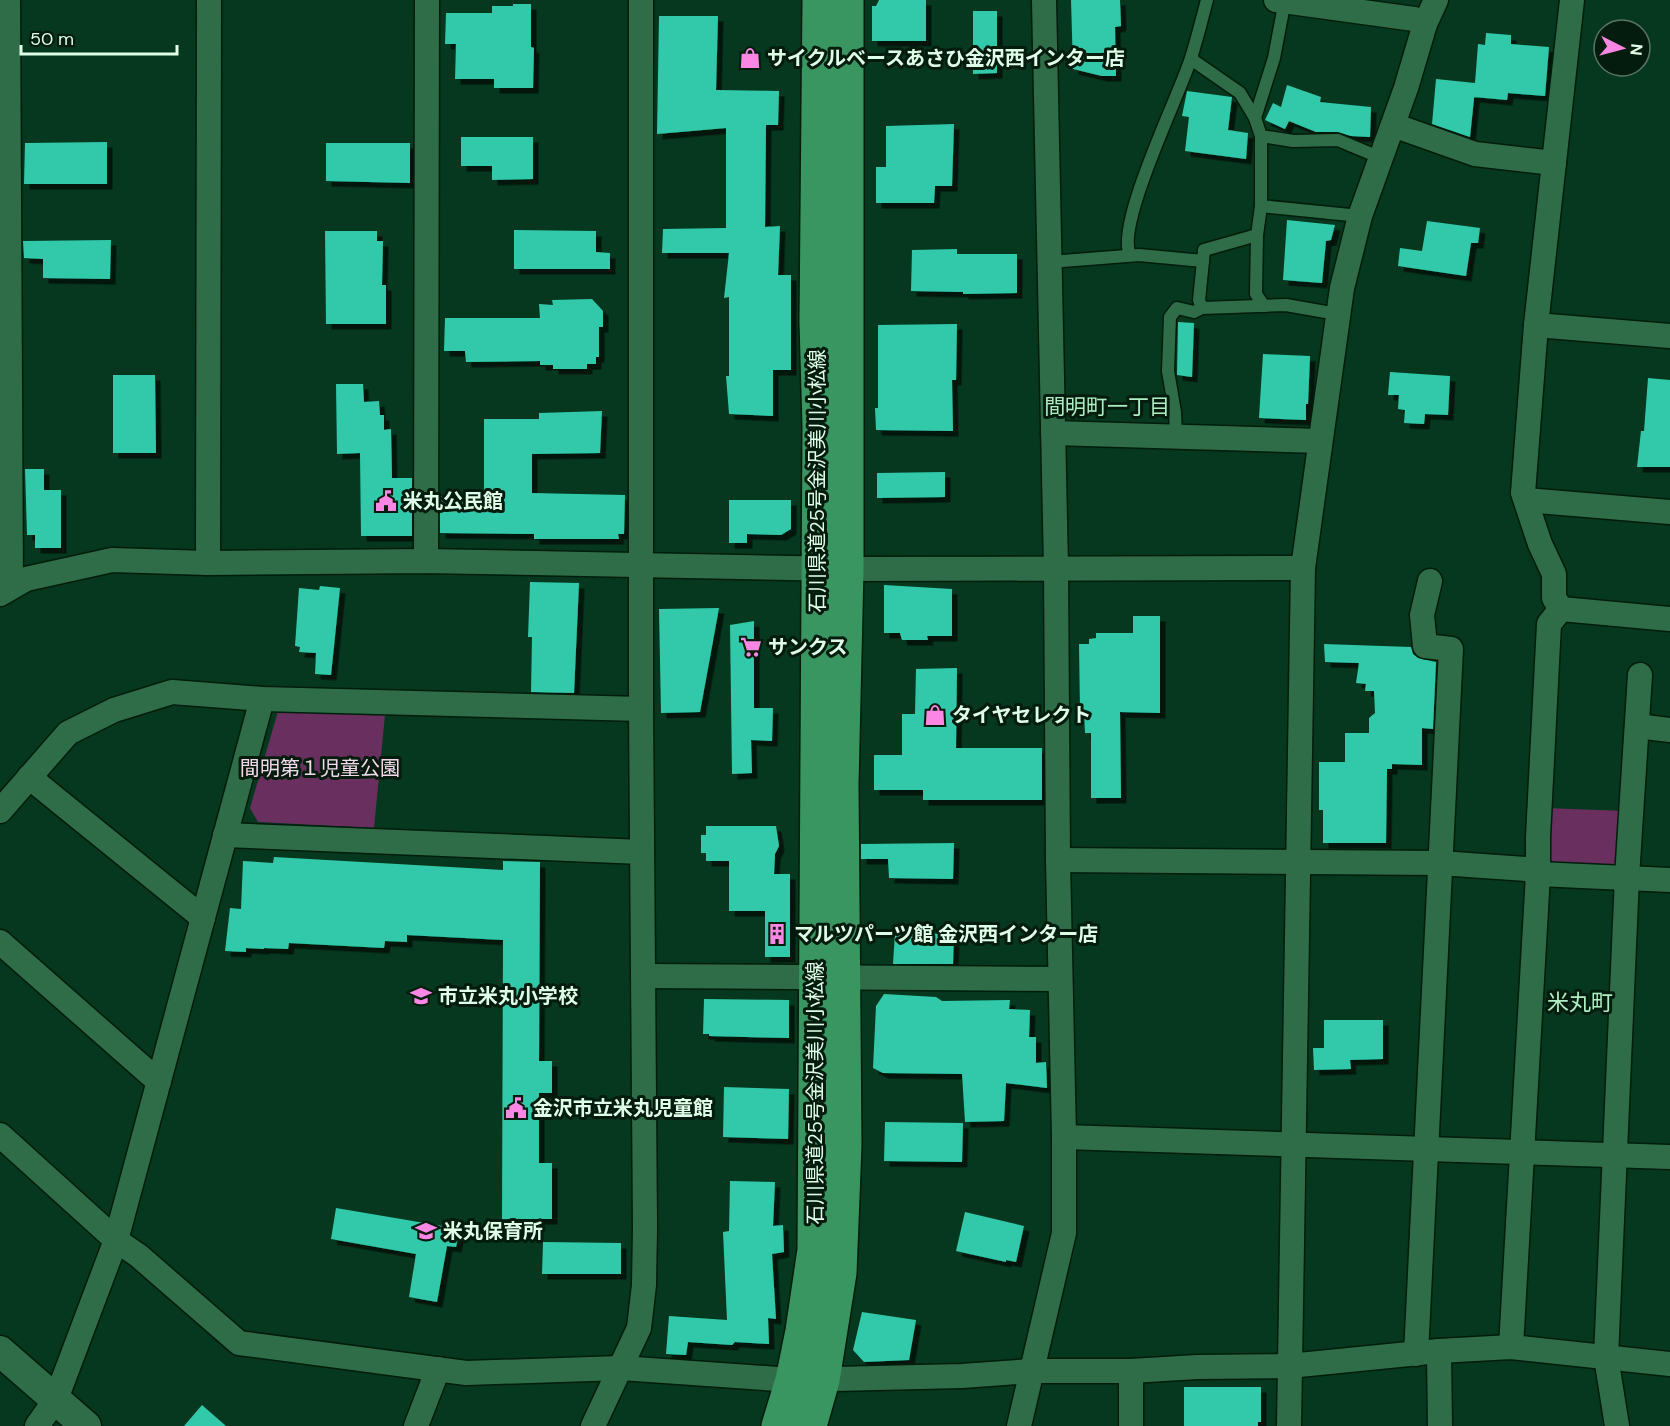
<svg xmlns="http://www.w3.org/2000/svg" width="1670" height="1426" viewBox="0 0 1670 1426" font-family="'DM Sans','Noto Sans JP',sans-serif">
<defs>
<filter id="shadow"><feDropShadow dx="5.5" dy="5.5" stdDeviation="0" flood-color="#0009"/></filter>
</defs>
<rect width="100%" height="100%" fill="#05381e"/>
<!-- green -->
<g fill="#692f5e">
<polygon points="278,711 385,715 374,828 258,822 250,808"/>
<polygon points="1546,808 1625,811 1618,869 1549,865"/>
</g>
<!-- building -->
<g fill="#31c9aa" filter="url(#shadow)">
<polygon points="879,0 926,0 926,41 872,41 872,6 876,6"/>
<polygon points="1071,0 1120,0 1121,26 1115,27 1116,76 1102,76 1073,69"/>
<polygon points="513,4 531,4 531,47 534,48 533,88 494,88 494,79 455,79 456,44 445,44 446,13 492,13 492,6 513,6"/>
<polygon points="973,11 997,11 997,73 973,74"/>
<polygon points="659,16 718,16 716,90 779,91 778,125 766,125 765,227 780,226 778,275 791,275 791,370 773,370 773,416 729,414 726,376 729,376 729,297 724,298 729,253 662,253 663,229 726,228 726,128 657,134"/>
<polygon points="1486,33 1511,35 1511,44 1549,47 1545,96 1508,93 1507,100 1474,97 1475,89 1470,137 1432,124 1436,79 1475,83 1478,44 1485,45"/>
<polygon points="1287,85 1321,97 1320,102 1371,107 1370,137 1351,136 1338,132 1316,132 1289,121 1285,129 1265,120 1273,103 1281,107"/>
<polygon points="1187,91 1232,97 1228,130 1248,133 1246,159 1185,151 1189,117 1182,116"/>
<polygon points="954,124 952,186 935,186 934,203 876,203 876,167 886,167 886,126"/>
<polygon points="461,137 533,137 533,179 492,180 492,166 461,166"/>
<polygon points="107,142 107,184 24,184 25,143"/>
<polygon points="326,143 410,143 410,183 326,181"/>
<polygon points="1287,220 1335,225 1331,240 1326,241 1322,283 1283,280"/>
<polygon points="1427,221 1480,228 1478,243 1471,243 1466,276 1398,266 1400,248 1422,251"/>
<polygon points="514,230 596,231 596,252 610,253 610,269 514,269"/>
<polygon points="325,231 377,231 377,241 383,241 382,285 386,285 386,324 326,324"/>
<polygon points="111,240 110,279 43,278 43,259 24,258 23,241"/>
<polygon points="957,249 957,254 1017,254 1017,293 963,294 963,292 911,291 912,250"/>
<polygon points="592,299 603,311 603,327 599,327 599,357 596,357 596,364 587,364 587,369 553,369 553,365 540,365 540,361 466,362 465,351 444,351 445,318 540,318 539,304 553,305 552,300"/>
<polygon points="1178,322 1194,323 1192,377 1177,375"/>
<polygon points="957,324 956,380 952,380 953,431 876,430 875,408 878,408 878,325"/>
<polygon points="1263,354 1310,356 1308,404 1306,404 1306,420 1259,418"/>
<polygon points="1390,372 1450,376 1448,415 1425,414 1424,424 1404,423 1405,410 1398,409 1399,395 1388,395"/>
<polygon points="113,375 155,375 156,453 113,453"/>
<polygon points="1648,378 1670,380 1670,467 1637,467 1641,431 1644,431"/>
<polygon points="336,384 363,384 364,402 379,401 380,415 384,415 384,430 391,429 392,478 412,478 412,536 361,536 360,453 337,454"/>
<polygon points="602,411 600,453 532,454 532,493 625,495 624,534 618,534 619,539 534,539 534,534 440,533 440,496 484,497 484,419 539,419 539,413"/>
<polygon points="25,469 44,469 44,490 61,490 61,548 35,548 35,535 27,535"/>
<polygon points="945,472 945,497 877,498 877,473"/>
<polygon points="729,500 791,500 791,529 781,535 747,534 747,543 729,543"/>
<polygon points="530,582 579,583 574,693 531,692 532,637 528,637"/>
<polygon points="884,585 952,589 952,636 927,636 928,640 902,640 900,633 884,633"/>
<polygon points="320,586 340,588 331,675 315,674 316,653 299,652 300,647 295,646 299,588 319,590"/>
<polygon points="719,608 700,712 661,713 659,609"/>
<polygon points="1133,616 1160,616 1160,713 1120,712 1121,798 1091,798 1091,733 1085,733 1084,712 1080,712 1079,644 1089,644 1089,639 1096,638 1096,633 1133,633"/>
<polygon points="754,621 754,708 773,708 772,741 751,740 752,773 732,774 730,625"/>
<polygon points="1324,644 1411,647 1413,654 1418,658 1436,662 1433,729 1422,728 1422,765 1392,764 1392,769 1387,769 1386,843 1323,843 1323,810 1319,810 1319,762 1345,762 1345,733 1369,733 1369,718 1375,713 1374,691 1365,691 1366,684 1356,683 1359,663 1325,662"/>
<polygon points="957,668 956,748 1042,748 1042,800 923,800 923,790 874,790 874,755 902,755 902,714 915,714 916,669"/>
<polygon points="706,826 776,826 779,846 775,854 774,874 790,874 790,957 765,957 765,911 729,911 729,861 706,861 706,853 701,853 701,835 706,835"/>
<polygon points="954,843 953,879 889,878 888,859 861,859 861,844"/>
<polygon points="274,857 503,870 503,861 540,862 539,1061 552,1061 552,1093 539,1093 539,1163 552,1163 552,1219 502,1219 503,940 407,935 407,942 385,941 384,948 289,943 288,949 264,948 264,949 246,948 246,952 225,951 230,908 241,909 243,861 273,863"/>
<polygon points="895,933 954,934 953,964 893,964"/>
<polygon points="884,994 936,997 942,1001 1010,1000 1009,1009 1030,1010 1029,1037 1036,1037 1036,1063 1046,1062 1047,1088 1006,1083 1004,1121 965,1122 962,1074 883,1073 873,1068 876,1006"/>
<polygon points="704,999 789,1000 789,1038 709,1036 709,1034 703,1034"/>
<polygon points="1324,1020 1383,1020 1383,1059 1350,1060 1351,1069 1314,1070 1313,1048 1324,1048"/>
<polygon points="724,1087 789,1089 788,1139 723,1137"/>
<polygon points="885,1122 963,1123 962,1162 884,1161"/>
<polygon points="730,1181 775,1182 773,1226 783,1225 784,1252 772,1254 776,1319 768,1318 769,1344 735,1342 732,1345 688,1342 686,1355 666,1354 669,1316 727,1320 723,1232 729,1231"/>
<polygon points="336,1208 460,1229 456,1247 447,1246 437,1302 409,1297 416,1254 331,1239"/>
<polygon points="965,1212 1024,1226 1016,1262 1006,1260 1006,1262 956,1251"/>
<polygon points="543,1242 621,1243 621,1274 542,1274"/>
<polygon points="862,1312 916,1320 909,1360 864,1362 853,1350"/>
<polygon points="1184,1387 1261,1387 1261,1422 1258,1422 1258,1426 1184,1426"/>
<polygon points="202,1405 226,1426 184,1426"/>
</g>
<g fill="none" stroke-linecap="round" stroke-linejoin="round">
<defs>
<g id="service">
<polyline points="1285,0 1274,58 1255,118 1261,136 1261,206 1360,216"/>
<polyline points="1191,59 1240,93 1255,118"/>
<polyline points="1261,136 1293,141 1338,140 1381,158"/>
<polyline points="1257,235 1256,294 1264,306"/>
<path d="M 1130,255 C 1115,225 1179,96 1191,58 C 1197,39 1202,19 1207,0"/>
<polyline points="1050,262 1139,255 1203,261 1204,250 1257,235 1261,206"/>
<polyline points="1202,308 1199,300 1203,261"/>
<polyline points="1176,436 1175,412 1168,371 1170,317 1177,308 1194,312 1202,308 1286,305 1337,314"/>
</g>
<g id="minor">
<polyline points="8,0 11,587"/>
<polyline points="1276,0 1414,19 1425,24"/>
<polyline points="1393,125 1475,154 1554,163"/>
<polyline points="1536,325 1670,336"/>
<polyline points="1053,433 1320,441"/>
<polyline points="1526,500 1670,512"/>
<polyline points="426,561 427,0"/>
<polyline points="208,563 209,0"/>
<polyline points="0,594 26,579 112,560 208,563 426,561 847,569 1303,568"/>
<polyline points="1561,609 1670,619"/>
<polyline points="1637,726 1670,730"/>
<polyline points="29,777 203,918"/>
<polyline points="0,811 68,733 114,710 172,692 262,699 641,709"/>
<polyline points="225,835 642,852"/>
<polyline points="1058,860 1440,863 1527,869 1538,874 1670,880"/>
<polyline points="0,942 159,1082"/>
<polyline points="643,976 1060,979"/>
<polyline points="0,1135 116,1240 139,1256 239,1343 466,1373 621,1368 792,1380 962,1376 1032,1371 1131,1371 1197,1367 1289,1366 1439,1351 1511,1347 1670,1364"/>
<polyline points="1064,1137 1670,1157"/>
<polyline points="1511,1347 1538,874 1538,837 1549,624 1561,609 1554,598 1554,574 1540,544 1523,493 1536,325 1572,0"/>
<polyline points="1439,1351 1440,1426"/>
<polyline points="1416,1354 1451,649 1425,646 1422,615 1430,581"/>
<polyline points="37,1426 56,1399 116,1240 262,699"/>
<polyline points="416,1426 438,1369"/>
<polyline points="593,1426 639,1328 644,1285 645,1228 641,709 641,0"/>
<polyline points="1019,1426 1064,1233 1064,1137 1058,860 1056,568 1044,0"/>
<polyline points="1131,1426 1131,1371"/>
<polyline points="1289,1426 1303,568 1342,288 1360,216 1406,88 1425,24 1436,0"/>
<polyline points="1617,1426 1606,1357 1627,877 1640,675"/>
</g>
<polyline id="tertiary" points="0,1351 86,1426"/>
<g id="primary">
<polyline points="778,1426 792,1380 802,1331 814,1250 819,426 816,322 819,0"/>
<polyline points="810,1426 823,1380 840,1273 845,1145 842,784 847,569 847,0"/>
</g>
</defs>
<!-- service casing -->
<use href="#service" stroke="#001d0b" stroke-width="15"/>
<!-- minor casing -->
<use href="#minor" stroke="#001d0b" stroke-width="27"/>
<!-- tertiary casing -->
<use href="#tertiary" stroke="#001d0b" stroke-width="33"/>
<!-- primary casing -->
<use href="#primary" stroke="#001d0b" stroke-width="36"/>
<!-- service -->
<use href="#service" stroke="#2f6d48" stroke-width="12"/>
<!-- minor -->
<use href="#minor" stroke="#2f6d48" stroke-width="24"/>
<!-- tertiary -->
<use href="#tertiary" stroke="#2f6d48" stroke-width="30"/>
<!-- primary -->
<use href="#primary" stroke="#399661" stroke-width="33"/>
</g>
<!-- icons -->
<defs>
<symbol id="shop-bare" viewBox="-9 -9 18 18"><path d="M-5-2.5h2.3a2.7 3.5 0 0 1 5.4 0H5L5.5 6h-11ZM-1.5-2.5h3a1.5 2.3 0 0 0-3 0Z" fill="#fc86e4" stroke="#031c0d" stroke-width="2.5" paint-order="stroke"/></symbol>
<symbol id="civic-bare" viewBox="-9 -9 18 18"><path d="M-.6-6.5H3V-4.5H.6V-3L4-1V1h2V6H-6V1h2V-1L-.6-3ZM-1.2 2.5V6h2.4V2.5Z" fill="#fc86e4" stroke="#031c0d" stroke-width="2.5" paint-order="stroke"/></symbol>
<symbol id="supermarket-bare" viewBox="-9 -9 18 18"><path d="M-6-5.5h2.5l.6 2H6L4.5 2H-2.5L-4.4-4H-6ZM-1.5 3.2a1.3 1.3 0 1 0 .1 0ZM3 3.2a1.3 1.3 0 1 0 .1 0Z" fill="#fc86e4" stroke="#031c0d" stroke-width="2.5" paint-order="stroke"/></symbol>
<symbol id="building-bare" viewBox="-9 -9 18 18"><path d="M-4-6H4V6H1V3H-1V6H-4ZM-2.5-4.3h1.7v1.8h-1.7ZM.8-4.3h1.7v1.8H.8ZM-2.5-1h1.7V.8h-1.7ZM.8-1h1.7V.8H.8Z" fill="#fc86e4" stroke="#031c0d" stroke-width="2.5" paint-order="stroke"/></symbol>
<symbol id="school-bare" viewBox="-9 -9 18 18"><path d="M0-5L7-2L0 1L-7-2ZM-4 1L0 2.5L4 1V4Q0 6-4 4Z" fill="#fc86e4" stroke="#031c0d" stroke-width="2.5" paint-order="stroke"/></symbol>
</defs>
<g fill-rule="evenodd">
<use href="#shop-bare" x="735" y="43" width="30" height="30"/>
<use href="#civic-bare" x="371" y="486" width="30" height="30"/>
<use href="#supermarket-bare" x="736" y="632" width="30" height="30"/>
<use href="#shop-bare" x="920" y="700" width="30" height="30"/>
<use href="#building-bare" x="762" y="919" width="30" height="30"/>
<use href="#school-bare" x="406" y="981" width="30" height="30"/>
<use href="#civic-bare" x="501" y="1093" width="30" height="30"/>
<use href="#school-bare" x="411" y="1216" width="30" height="30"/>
</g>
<g text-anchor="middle" stroke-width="6" stroke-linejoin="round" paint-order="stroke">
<!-- poi labels -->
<g font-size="20" font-weight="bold" fill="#defee8" stroke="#031c0d" text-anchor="start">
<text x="767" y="65">サイクルベースあさひ金沢西インター店</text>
<text x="403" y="508">米丸公民館</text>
<text x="768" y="654">サンクス</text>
<text x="952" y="722">タイヤセレクト</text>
<text x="794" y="941">マルツパーツ館 金沢西インター店</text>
<text x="438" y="1003">市立米丸小学校</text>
<text x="533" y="1115">金沢市立米丸児童館</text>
<text x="443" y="1238">米丸保育所</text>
</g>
<!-- street labels -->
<g font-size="20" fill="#defee8" stroke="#031c0d">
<text transform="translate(817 481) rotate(-90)" y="7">石川県道25号金沢美川小松線</text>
<text transform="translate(815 1093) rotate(-90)" y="7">石川県道25号金沢美川小松線</text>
</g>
<!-- park labels -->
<g font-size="20" fill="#f4d9ed" stroke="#031c0d">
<text x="320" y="775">間明第１児童公園</text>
</g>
<!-- neighbourhood labels -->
<g font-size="21" fill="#aeeec3" stroke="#031c0d">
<text x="1107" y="414">間明町一丁目</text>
</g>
<!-- quarter labels -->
<g font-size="22" fill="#aeeec3" stroke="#031c0d">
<text x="1580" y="1010">米丸町</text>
</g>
</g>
<!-- north arrow -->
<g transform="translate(1622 48) rotate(96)"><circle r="28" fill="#031c0d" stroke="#5b7665" stroke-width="1.5"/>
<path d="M0-4.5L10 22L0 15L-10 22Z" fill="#fc86e4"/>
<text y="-9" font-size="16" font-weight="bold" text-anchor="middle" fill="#defee8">N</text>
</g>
<!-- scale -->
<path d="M21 45v9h156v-9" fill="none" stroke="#defee8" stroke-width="3"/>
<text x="30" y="45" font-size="18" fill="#defee8" stroke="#031c0d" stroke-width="4.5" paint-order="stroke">50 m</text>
</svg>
